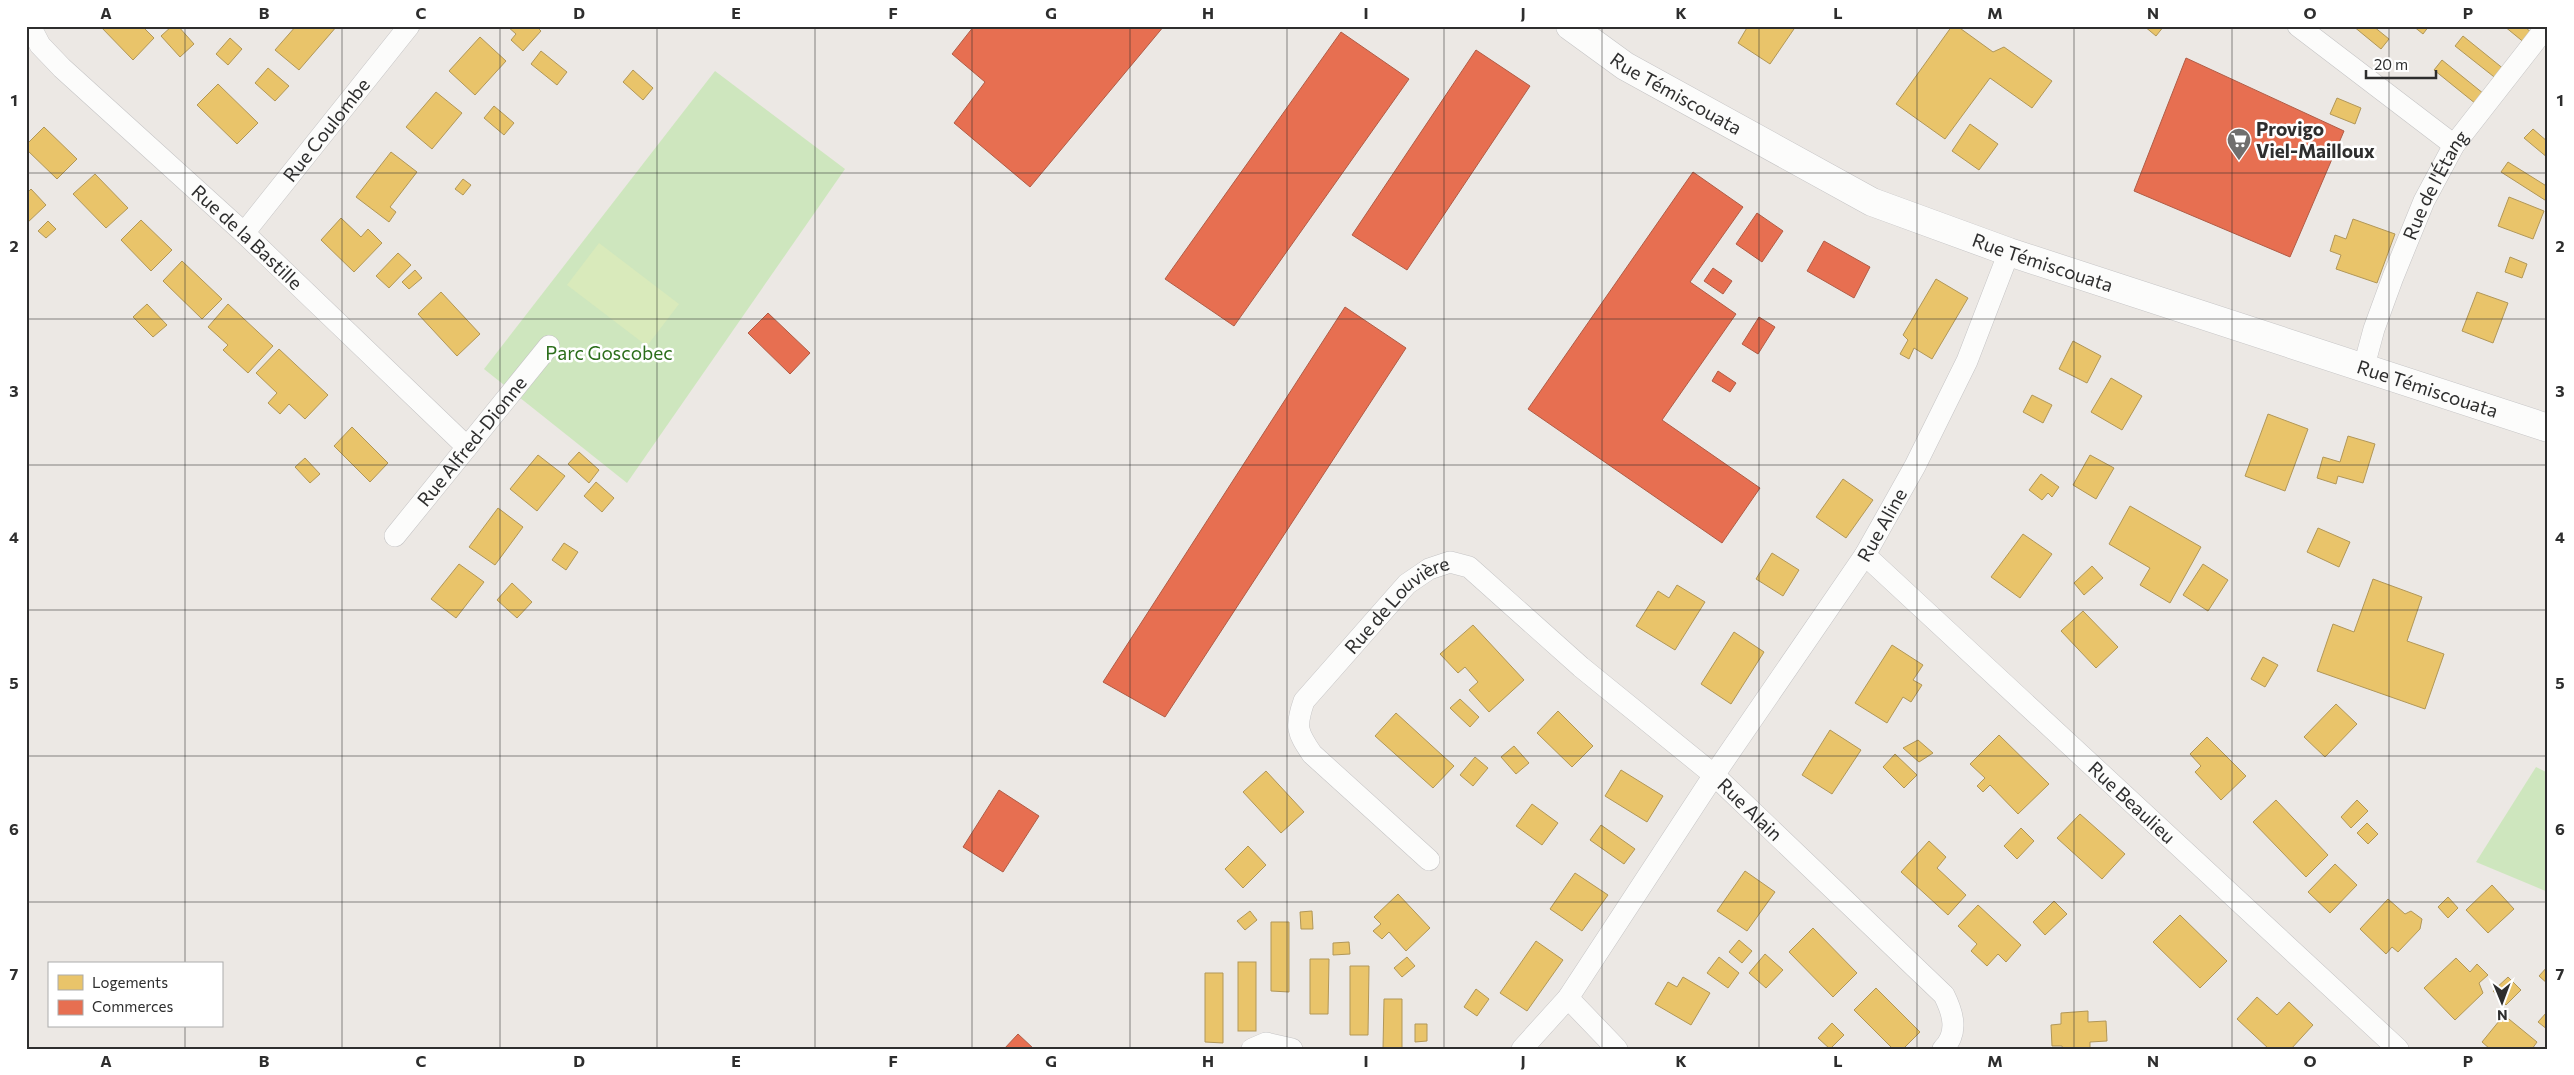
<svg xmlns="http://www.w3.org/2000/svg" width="2574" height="1075" viewBox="0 0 2574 1075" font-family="Commissioner,sans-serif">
<rect width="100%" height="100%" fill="#ece8e4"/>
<!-- green -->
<g fill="#cee6be">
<polygon points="715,71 845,169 627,483 484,369"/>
<polygon points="2536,767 2548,773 2548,892 2476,862"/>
</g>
<!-- pitch -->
<polygon fill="#d9eabb" points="599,243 679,304 647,346 567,285"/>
<!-- homes -->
<g fill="#e9c46a" stroke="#b19758">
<polygon points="100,26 142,26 154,38 133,60"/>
<polygon points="172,26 178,26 194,44 180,57 161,36"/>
<polygon points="296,26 337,26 299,70 275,50"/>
<polygon points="507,26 536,26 541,31 523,51 511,40 516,34"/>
<polygon points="1748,26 1796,26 1770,64 1738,43"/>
<polygon points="1952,26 1957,26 1993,52 2004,47 2052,81 2032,108 1990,78 1945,139 1896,104"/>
<polygon points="2144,26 2164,26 2156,36"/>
<polygon points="2353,26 2373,26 2389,39 2381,49"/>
<polygon points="2413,26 2429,26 2423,34"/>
<polygon points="2504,26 2524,26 2534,35 2526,44"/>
<polygon points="2463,36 2505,70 2498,80 2455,46"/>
<polygon points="480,37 506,61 475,95 449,71"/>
<polygon points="230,38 242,49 228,65 216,54"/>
<polygon points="541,51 567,72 557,85 531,64"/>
<polygon points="2442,60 2484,94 2476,104 2434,70"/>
<polygon points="268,68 289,86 275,101 255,83"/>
<polygon points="633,70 653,88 643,100 623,82"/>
<polygon points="218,84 258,123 237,144 197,105"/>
<polygon points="436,92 462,113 432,149 406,127"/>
<polygon points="2337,98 2361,108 2355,124 2330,114"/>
<polygon points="494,106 514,123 504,135 484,118"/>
<polygon points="1970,124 1998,144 1979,170 1952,151"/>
<polygon points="44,127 77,159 57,179 26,149 26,145"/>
<polygon points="2533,129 2548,142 2548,158 2524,138"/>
<polygon points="391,152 417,172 390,207 396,212 389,222 356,197"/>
<polygon points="2508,162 2548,187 2548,202 2501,172"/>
<polygon points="95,174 128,208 106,228 73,194"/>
<polygon points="463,179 471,185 463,195 455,189"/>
<polygon points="31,189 46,205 26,224 26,194"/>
<polygon points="2509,197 2544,211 2533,239 2498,226"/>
<polygon points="341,218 361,237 368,229 382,243 354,272 321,240"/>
<polygon points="2353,219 2395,234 2377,283 2336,269 2341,255 2330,251 2335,235 2346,239"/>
<polygon points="141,220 172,250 151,271 121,240"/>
<polygon points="48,221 56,229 46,238 38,231"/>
<polygon points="398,253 411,265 389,288 376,276"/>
<polygon points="2510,257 2527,264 2522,278 2505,272"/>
<polygon points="182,261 222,299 202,319 163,281"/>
<polygon points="415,270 422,278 409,289 402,282"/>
<polygon points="1936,279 1968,298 1932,359 1914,348 1909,359 1900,354 1908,340 1903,335"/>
<polygon points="441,292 480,334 457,356 418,314"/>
<polygon points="2477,292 2508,303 2493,343 2462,331"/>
<polygon points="147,304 167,325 153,337 133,317"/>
<polygon points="228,304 273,346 248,373 223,350 228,345 208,327"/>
<polygon points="2073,341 2101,356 2087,383 2059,369"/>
<polygon points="279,349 328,395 305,419 289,404 280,414 268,403 277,393 256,373"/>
<polygon points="2111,378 2142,396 2122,430 2091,412"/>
<polygon points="2032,395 2052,405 2043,423 2023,412"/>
<polygon points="2268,414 2308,429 2285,491 2245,476"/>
<polygon points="352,427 388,463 370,482 334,446"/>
<polygon points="2348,436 2375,444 2363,483 2338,476 2336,484 2317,478 2323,457 2340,462"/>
<polygon points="579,452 599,470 589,483 568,464"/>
<polygon points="538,455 565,476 537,511 510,489"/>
<polygon points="2090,455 2114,468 2096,499 2073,485"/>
<polygon points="305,458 320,474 310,483 295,467"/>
<polygon points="2041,474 2059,487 2052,497 2048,493 2042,500 2029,490"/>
<polygon points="1843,479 1873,500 1846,538 1816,517"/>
<polygon points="596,482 614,498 602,512 584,496"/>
<polygon points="2130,506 2201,547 2170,603 2140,585 2150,568 2109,544"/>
<polygon points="498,508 523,527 495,565 469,547"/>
<polygon points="2318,528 2350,542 2339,567 2307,552"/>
<polygon points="2023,534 2052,554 2020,598 1991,577"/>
<polygon points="564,543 578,552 566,570 552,560"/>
<polygon points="1772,553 1799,570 1783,596 1756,579"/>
<polygon points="459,564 484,582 456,618 431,599"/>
<polygon points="2203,564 2228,580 2208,611 2183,595"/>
<polygon points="2092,566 2103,578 2084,595 2074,583"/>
<polygon points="2373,579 2422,597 2407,641 2444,654 2425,709 2317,671 2333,624 2354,632"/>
<polygon points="512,583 532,602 517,618 497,600"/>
<polygon points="1677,585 1705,602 1675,650 1636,626 1658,591 1669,598"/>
<polygon points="2083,611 2118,647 2096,668 2061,631"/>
<polygon points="1473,625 1524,680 1489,712 1469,690 1478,682 1465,667 1458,673 1440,654"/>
<polygon points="1734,632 1764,652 1731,704 1701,684"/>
<polygon points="1892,645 1923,665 1913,680 1922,685 1911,702 1903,697 1887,723 1855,703"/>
<polygon points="2263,657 2278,665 2265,687 2251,679"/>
<polygon points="1460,699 1479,717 1470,727 1450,708"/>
<polygon points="2336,704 2357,724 2325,757 2304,737"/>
<polygon points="1558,711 1593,746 1572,767 1537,733"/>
<polygon points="1396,713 1454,766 1433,788 1375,736"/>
<polygon points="1830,730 1861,750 1832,794 1802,775"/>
<polygon points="1999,735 2049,784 2018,814 1990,785 1983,792 1977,786 1985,778 1970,764"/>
<polygon points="2207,737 2246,776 2221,800 2195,772 2201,766 2190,754"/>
<polygon points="1918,740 1933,753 1919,762 1903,748"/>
<polygon points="1514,746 1529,763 1516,774 1501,757"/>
<polygon points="1895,754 1917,775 1904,788 1883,767"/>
<polygon points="1475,757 1488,768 1473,786 1460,775"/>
<polygon points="1621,770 1663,796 1647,822 1605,796"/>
<polygon points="1266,771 1304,812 1281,833 1243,792"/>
<polygon points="2276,800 2328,855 2306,877 2253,822"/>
<polygon points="2357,800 2368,811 2351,828 2341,817"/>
<polygon points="1532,804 1558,823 1542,845 1516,826"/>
<polygon points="2080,814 2125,854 2102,879 2057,838"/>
<polygon points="2367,823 2378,834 2368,844 2357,833"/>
<polygon points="1601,825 1635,849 1624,864 1590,840"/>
<polygon points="2021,828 2034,841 2017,859 2004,846"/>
<polygon points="1929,841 1946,857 1937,868 1966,895 1948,915 1901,872"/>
<polygon points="1248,846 1266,865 1243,888 1225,869"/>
<polygon points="2335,864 2357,885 2330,913 2308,892"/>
<polygon points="1745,871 1775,892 1747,931 1717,911"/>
<polygon points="1575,873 1608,895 1582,931 1550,909"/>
<polygon points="2492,885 2514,909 2488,933 2466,910"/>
<polygon points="1398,894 1430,928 1406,951 1389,932 1382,939 1373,931 1381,924 1374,917"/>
<polygon points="2448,897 2458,908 2448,918 2438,907"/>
<polygon points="2388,899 2405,914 2411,911 2422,919 2420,929 2398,952 2392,947 2386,954 2360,929"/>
<polygon points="2054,901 2067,914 2045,935 2033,922"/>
<polygon points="1978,905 2021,945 2006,962 1998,954 1987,966 1971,951 1977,944 1958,926"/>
<polygon points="1250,911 1257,920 1245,930 1237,921"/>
<polygon points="1312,911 1313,929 1301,929 1300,912"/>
<polygon points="2180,915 2227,961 2200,988 2153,942"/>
<polygon points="1271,922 1289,922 1289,992 1271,991"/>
<polygon points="1813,928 1857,973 1833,997 1789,952"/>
<polygon points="1739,940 1752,951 1742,963 1729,952"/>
<polygon points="1536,941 1563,960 1527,1011 1500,993"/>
<polygon points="1349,942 1350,954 1333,955 1333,943"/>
<polygon points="1765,954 1783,970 1766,988 1749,973"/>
<polygon points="1407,957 1415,966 1402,977 1394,968"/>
<polygon points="1719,957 1739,973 1728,988 1707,973"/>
<polygon points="2456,958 2470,972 2477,964 2488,975 2479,983 2483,993 2455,1020 2424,988"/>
<polygon points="1310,959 1329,959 1328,1014 1310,1014"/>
<rect x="1238" y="962" width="18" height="69"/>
<polygon points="1350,966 1369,966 1368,1035 1350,1035"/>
<polygon points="2548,966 2548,984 2539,976"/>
<polygon points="1205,973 1223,973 1223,1043 1205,1042"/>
<polygon points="1683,977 1710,993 1691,1025 1655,1004 1668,982 1677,987"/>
<polygon points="2508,977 2521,990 2506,1005 2493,991"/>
<polygon points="1876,988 1920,1032 1903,1049 1893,1049 1854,1010"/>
<polygon points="1476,989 1489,999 1477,1016 1464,1007"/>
<polygon points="2257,997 2277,1015 2289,1002 2313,1025 2291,1049 2269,1049 2237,1019"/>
<polygon points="1384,999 1402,999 1402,1049 1383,1049"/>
<polygon points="2088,1011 2088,1022 2106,1021 2107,1041 2090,1042 2090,1049 2063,1049 2062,1046 2052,1046 2051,1025 2061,1024 2061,1013"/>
<polygon points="2547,1012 2548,1013 2548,1030 2538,1022"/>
<polygon points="2504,1015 2537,1042 2532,1049 2490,1049 2482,1042"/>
<polygon points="1832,1023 1844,1035 1830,1049 1818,1038"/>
<polygon points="1415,1024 1427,1024 1427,1041 1415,1042"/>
</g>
<!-- shops -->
<g fill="#e76f51" stroke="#b05c46">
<polygon points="974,26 1164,26 1030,187 954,123 985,82 952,54"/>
<polygon points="1341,32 1409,79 1234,326 1165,279"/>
<polygon points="1476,50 1530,86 1407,270 1352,235"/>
<polygon points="2186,58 2344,131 2290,257 2134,191"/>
<polygon points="1693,172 1743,207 1690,282 1736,314 1662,420 1760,488 1722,543 1528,409"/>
<polygon points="1757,213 1783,231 1762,262 1736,244"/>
<polygon points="1824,241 1870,267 1854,298 1807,271"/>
<polygon points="1713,268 1732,281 1723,294 1704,281"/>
<polygon points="1345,307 1406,348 1165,717 1103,682"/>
<polygon points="768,313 810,353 790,374 748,333"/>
<polygon points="1759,317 1775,327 1758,354 1742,344"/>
<polygon points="1718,371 1736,383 1730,392 1712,381"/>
<polygon points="999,790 1039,816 1003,872 963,847"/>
<polygon points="1018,1034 1034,1049 1004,1049"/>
</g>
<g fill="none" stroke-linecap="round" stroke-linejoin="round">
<defs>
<g id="minor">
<path id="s1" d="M 30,26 L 40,45 L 62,68 L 244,233 L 467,447"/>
<polyline points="2298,26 2454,145"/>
<path id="s2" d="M 244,233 L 409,26"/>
<path id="s3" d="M 2364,366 L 2374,329 L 2393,277 L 2424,201 L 2454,145 L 2547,26"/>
<path id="s4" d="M 395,536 L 549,346"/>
<path id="s5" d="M 1865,555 L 2398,1049"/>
<path id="s6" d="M 1429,860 L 1312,754 C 1297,732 1295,727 1304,701 L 1407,584 L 1429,569 L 1450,562 L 1469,567 L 1581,667 L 1714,775 L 1865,555 L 1915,466 L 1967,361 L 2009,252"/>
<polyline points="1568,998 1617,1049"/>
<polyline points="1252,1049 1266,1043 1292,1049"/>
<path id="s7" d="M 1522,1049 L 1568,998 L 1714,775 L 1944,995 C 1953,1013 1959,1033 1943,1049"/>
</g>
<g id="secondary">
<path id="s8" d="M 1570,26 L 1625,66 L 1872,202 L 2009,252 L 2548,428"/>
</g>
</defs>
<!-- minor casing -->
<use href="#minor" stroke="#c5c4c5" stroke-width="22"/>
<!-- secondary casing -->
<use href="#secondary" stroke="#c5c4c5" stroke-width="29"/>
<!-- minor -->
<use href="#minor" stroke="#fcfcfb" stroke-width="21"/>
<!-- secondary -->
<use href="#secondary" stroke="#fcfcfb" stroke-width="28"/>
</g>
<!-- grid -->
<path fill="none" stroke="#2e2e2e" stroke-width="1" stroke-opacity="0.55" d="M 185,26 L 185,964M 342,26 L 342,1049M 500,26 L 500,1049M 657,26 L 657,1049M 815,26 L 815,1049M 972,26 L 972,1049M 1130,26 L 1130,1049M 1287,26 L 1287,1049M 1444,26 L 1444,1049M 1602,26 L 1602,1049M 1759,26 L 1759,1049M 1917,26 L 1917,1049M 2074,26 L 2074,1049M 2232,26 L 2232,1049M 2389,26 L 2389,1049M 26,173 L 2548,173M 26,319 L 2548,319M 26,465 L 2548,465M 26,610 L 2548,610M 26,756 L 2548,756M 26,902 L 2548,902M 185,1026 L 185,1049"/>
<!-- icons -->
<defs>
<symbol id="supermarket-pin" viewBox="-11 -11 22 30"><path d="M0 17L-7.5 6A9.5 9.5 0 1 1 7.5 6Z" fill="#706f6e" stroke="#fff"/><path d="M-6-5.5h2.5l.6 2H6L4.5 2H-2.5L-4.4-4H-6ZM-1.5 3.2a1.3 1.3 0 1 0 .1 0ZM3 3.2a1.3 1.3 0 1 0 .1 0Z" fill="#fff"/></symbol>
</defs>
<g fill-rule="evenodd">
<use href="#supermarket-pin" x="2225" y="126" width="28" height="38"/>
</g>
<g text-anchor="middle" stroke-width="5" stroke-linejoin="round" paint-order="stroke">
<!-- street labels -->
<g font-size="19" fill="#2e2e2e" stroke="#fff">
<text dy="7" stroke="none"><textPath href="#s8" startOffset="126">Rue Témiscouata</textPath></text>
<text dy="7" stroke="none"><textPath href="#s2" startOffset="132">Rue Coulombe</textPath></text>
<text dy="7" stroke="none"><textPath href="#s3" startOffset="195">Rue de l'Étang</textPath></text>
<text dy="7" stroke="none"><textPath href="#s1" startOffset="304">Rue de la Bastille</textPath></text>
<text dy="7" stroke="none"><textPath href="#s8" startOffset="531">Rue Témiscouata</textPath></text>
<text dy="7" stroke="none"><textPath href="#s8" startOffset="936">Rue Témiscouata</textPath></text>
<text dy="7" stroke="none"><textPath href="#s4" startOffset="122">Rue Alfred-Dionne</textPath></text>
<text dy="7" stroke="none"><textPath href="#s6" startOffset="1062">Rue Aline</textPath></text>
<text dy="7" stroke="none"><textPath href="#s6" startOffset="350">Rue de Louvière</textPath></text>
<text dy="7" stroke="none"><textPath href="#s5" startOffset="364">Rue Beaulieu</textPath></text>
<text dy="7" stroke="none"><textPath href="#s7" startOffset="385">Rue Alain</textPath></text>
</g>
<!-- poi labels -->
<g font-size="19" font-weight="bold" fill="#2e2e2e" stroke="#fff" text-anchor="start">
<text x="2256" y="136">Provigo<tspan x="2256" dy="22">Viel-Mailloux</tspan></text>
</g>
<!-- park labels -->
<g font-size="19" fill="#2c6e1b" stroke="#fff">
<text x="609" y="360">Parc Goscobec</text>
</g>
</g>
<!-- border -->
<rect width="2574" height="1075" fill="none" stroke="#ffffff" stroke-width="55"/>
<!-- legend -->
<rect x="48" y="962" width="175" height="65" fill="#ffffff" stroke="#ababab"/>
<rect x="58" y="975" width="25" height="15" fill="#e9c46a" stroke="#ababab"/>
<text x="92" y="988" font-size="15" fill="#2e2e2e">Logements</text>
<rect x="58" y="1000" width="25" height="15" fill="#e76f51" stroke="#ababab"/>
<text x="92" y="1012" font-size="15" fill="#2e2e2e">Commerces</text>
<!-- north arrow -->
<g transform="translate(2502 1002) rotate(179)" stroke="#ffffff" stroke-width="4" paint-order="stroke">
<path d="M0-4L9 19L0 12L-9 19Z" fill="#2e2e2e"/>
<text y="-8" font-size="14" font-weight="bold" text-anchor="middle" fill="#2e2e2e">N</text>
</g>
<!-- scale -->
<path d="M2366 70v8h70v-8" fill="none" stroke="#2e2e2e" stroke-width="2.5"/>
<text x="2374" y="70" font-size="15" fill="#2e2e2e" stroke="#ffffff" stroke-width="4" paint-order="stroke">20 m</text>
<rect x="28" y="28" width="2518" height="1020" fill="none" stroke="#2e2e2e" stroke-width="2"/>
<g font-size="16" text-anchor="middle" font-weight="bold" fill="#2e2e2e">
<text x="106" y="19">A</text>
<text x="264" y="19">B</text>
<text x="421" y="19">C</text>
<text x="579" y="19">D</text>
<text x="736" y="19">E</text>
<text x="893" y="19">F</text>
<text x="1051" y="19">G</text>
<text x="1208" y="19">H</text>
<text x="1366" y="19">I</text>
<text x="1523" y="19">J</text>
<text x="1681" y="19">K</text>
<text x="1838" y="19">L</text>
<text x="1995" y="19">M</text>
<text x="2153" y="19">N</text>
<text x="2310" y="19">O</text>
<text x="2468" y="19">P</text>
<text x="14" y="106">1</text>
<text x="2560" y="106">1</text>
<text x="14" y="252">2</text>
<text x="2560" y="252">2</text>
<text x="14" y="397">3</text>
<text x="2560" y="397">3</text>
<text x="14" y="543">4</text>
<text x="2560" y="543">4</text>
<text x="14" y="689">5</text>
<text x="2560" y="689">5</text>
<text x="14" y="835">6</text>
<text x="2560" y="835">6</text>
<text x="14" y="980">7</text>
<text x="2560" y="980">7</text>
<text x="106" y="1067">A</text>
<text x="264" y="1067">B</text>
<text x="421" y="1067">C</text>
<text x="579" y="1067">D</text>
<text x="736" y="1067">E</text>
<text x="893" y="1067">F</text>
<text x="1051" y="1067">G</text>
<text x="1208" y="1067">H</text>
<text x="1366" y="1067">I</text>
<text x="1523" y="1067">J</text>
<text x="1681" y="1067">K</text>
<text x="1838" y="1067">L</text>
<text x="1995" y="1067">M</text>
<text x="2153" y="1067">N</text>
<text x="2310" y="1067">O</text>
<text x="2468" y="1067">P</text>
</g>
</svg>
